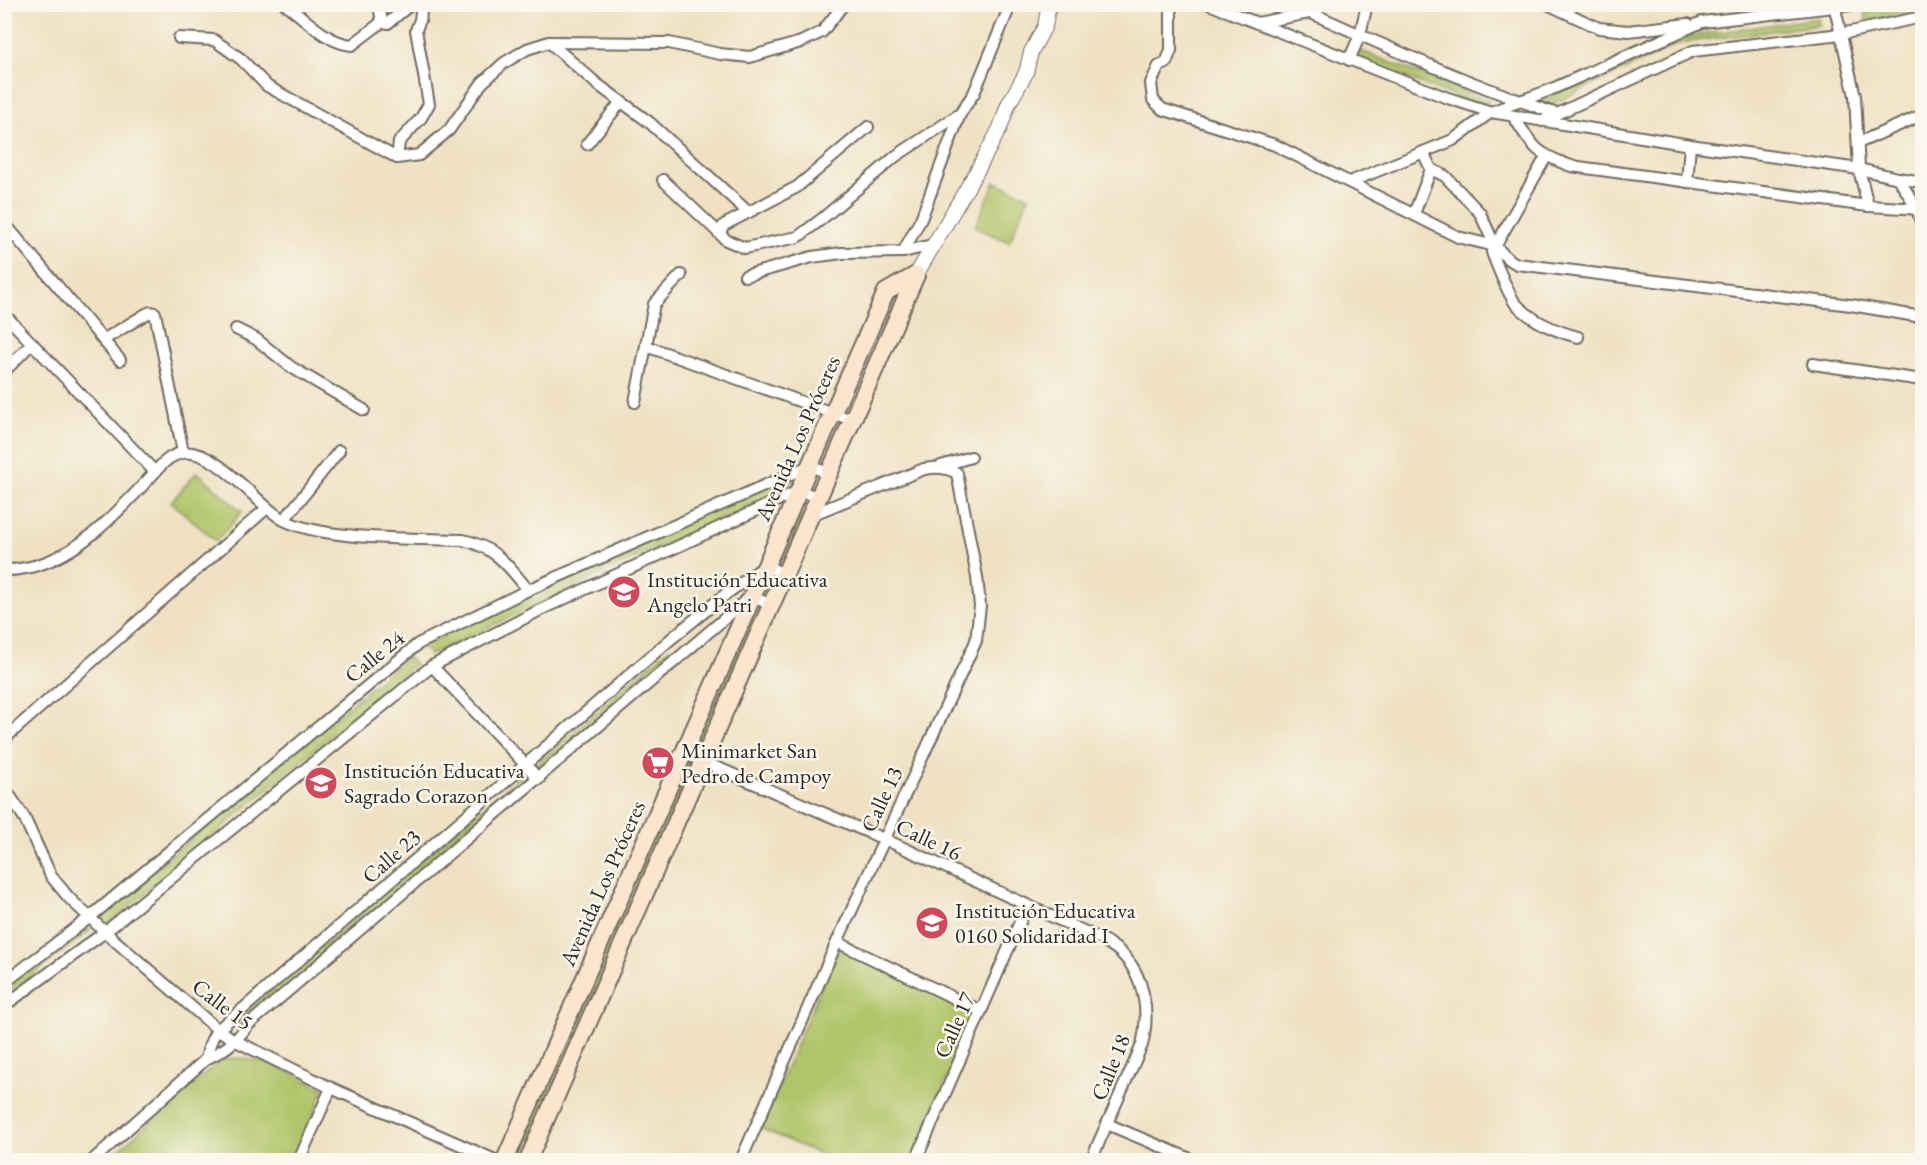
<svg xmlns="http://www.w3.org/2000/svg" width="1927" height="1165" viewBox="0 0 1927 1165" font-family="'EB Garamond',serif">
<rect width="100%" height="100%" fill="#fbf7ec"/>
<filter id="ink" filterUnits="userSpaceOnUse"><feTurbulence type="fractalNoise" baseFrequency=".0167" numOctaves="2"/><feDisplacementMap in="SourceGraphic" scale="12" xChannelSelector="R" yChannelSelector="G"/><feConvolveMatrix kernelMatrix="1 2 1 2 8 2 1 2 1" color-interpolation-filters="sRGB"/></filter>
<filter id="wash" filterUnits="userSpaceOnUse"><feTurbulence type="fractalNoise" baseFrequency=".008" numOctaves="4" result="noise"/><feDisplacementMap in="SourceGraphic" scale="24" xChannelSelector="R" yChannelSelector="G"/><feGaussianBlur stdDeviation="1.35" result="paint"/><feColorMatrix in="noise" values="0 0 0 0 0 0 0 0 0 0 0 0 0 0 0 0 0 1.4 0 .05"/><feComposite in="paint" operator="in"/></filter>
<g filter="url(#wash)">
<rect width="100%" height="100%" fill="#efe1c2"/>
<!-- green -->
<g fill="#b0c468" stroke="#6e784a" stroke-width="1.5">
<polygon points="1922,5 1922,12 1866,20 1865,13"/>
<polygon points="1818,18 1819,25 1680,43 1548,106 1539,102 1678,38"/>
<polygon points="1361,51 1489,101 1480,106 1358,59"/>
<polygon points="995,182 1029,197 1009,242 975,227"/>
<polygon points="197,472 242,512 216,541 171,502"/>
<polygon points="790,472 793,481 790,488 680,537 430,655 421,646"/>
<polygon points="794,517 799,519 801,523 701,755 690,751"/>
<polygon points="670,648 678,657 540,774 533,767"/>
<polygon points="407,657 415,664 106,926 98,917"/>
<polygon points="686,760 695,764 523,1160 510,1160"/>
<polygon points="525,772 533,780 245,1022 242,1018 242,1014"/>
<polygon points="85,925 91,930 5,996 5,986"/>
<polygon points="838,948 975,1013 912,1160 833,1160 760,1128"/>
<path d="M 233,1058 C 266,1058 295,1075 324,1089 L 294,1160 L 107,1160 L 221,1060 Z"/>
</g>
</g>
<g filter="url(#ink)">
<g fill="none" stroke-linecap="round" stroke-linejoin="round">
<defs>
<g id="minor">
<path d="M 285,4 C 305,18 326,43 352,45 L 382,22"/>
<polyline points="381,4 380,11 382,22 388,23 411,4"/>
<polyline points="1171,4 1171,50 1166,63 1159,66 1151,83 1153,100 1162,109 1275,145 1458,237 1495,246 1508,259 1517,264 1851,305 1922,317"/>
<polyline points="1209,4 1445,97 1491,112 1690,145 1859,169 1898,178 1922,182"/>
<path d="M 1291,4 C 1378,43 1466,83 1557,114"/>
<polyline points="1547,4 1599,28 1628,31 1688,24"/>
<polyline points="1834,4 1855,96 1859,169 1868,206"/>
<polyline points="1257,23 1309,13"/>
<polyline points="179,38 214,40 241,59 267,86 397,158 419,155 449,130 482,83 504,63 527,49 549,42 669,43 720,54 750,57 801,42 822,32 844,4"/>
<polyline points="549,42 597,84 649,122 748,212"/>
<polyline points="1349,60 1360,35 1367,4"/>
<path d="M 1514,117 C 1534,149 1536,153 1571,166 L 1868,206 L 1922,209"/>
<polyline points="1542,121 1693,51 1841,34 1922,17"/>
<polyline points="868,127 797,187 724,225 719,233 726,240 745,248 798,237 823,218 896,156 960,114 974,93 1007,13 1009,4"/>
<polyline points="1858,143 1922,115"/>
<polyline points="587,144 621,102"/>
<polyline points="1423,152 1431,169 1445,176 1480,213 1495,246"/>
<path d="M 1546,157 L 1492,252 C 1495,261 1510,298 1516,304 C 1533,322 1555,331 1578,337"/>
<polyline points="397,158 399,142 421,118 429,104 416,30 420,20 422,4"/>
<polyline points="1898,178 1917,208 1922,226"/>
<polyline points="663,180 719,233"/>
<polyline points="1350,182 1453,140 1491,112 1550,90 1702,22 1860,4"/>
<polyline points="1687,182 1690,145"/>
<polyline points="1414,214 1431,169"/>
<polyline points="5,224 120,360"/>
<polyline points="903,252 921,219 960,114"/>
<polyline points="745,276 812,257 842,253 903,252 932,245"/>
<polyline points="4,314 155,472"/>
<polyline points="236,329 256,339 291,367 364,410"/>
<polyline points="103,340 146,314 151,312 155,313 183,452"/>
<polyline points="646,346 852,420"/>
<polyline points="1813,364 1922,380"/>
<polyline points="4,372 32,343"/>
<polyline points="635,402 654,304 681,275"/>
<polyline points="941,466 971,457"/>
<polyline points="284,520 339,451"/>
<path d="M 4,570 C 62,571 108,523 144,484 C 155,473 165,456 182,453 C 213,446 257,504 282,519 C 321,541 416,538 463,540 C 495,547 508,565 528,590"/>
<polyline points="432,666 539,779"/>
<polyline points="4,739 267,508"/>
<path d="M 683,753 L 884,839 L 1105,941 C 1110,945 1116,948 1120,952 C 1145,975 1150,1014 1142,1045 L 1091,1160"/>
<polyline points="4,787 24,817 51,876 69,898 105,932 217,1029 236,1041 331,1088 495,1160"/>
<polyline points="837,942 981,1011"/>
<polyline points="4,983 89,918 418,644 528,590 809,466 829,473"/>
<polyline points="4,1006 105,932 432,666 542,609 798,491 819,497"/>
<path d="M 206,1059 C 212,1032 216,1030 237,1014 L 672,638 L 726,594 L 765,566 L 785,574"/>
<polyline points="1107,1124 1193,1160"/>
<path d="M 93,1160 L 206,1059 C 226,1049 234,1044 248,1025 L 751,596 L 771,605"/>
<polyline points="299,1160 331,1088"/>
<path d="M 741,1160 L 837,942 L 976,641 L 980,606 L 977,577 L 957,473 C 946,467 937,467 924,469 L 811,515"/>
<polyline points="916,1160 1027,906"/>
</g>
<polyline id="tertiary" points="916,275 977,171 1000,128 1008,105 1026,73 1031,52 1045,26 1049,4"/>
<g id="secondary">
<polyline points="505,1160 886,292 916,275"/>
<polyline points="528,1160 916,275"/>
</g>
</defs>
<!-- minor casing -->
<use href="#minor" stroke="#706b60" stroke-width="14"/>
<!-- tertiary casing -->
<use href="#tertiary" stroke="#706b60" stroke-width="16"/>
<!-- secondary casing -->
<use href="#secondary" stroke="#706b60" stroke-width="20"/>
<!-- minor -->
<use href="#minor" stroke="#fff" stroke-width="10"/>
<!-- tertiary -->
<use href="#tertiary" stroke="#fff" stroke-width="14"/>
<!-- secondary -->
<use href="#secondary" stroke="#fbe5cf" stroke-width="16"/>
</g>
</g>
<!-- icons -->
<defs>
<symbol id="school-disc" viewBox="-11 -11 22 22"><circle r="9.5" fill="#d1495b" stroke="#fbf7ec"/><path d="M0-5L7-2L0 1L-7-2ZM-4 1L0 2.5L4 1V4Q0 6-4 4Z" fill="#fff"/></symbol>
<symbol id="supermarket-disc" viewBox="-11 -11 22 22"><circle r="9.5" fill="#d1495b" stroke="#fbf7ec"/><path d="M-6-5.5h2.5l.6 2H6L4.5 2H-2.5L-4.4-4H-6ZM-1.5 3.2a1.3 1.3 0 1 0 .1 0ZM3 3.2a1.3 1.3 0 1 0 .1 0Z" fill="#fff"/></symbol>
</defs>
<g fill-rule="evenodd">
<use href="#school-disc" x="605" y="573" width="38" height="38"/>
<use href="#supermarket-disc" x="639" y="744" width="38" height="38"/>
<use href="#school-disc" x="302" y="764" width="38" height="38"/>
<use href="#school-disc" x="913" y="904" width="38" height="38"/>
</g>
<g text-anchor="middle" stroke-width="5" stroke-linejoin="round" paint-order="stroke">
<!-- street labels -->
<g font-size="22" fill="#2b2b2b" stroke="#fbf7ec">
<text transform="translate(797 438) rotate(-66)" y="8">Avenida Los Próceres</text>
<text transform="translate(374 656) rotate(-39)" y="8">Calle 24</text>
<text transform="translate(881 799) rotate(-65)" y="8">Calle 13</text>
<text transform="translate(929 839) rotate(25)" y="8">Calle 16</text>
<text transform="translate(391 856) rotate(-41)" y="8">Calle 23</text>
<text transform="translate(602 883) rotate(-66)" y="8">Avenida Los Próceres</text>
<text transform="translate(223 1004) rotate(37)" y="8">Calle 15</text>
<text transform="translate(954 1025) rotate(-66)" y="8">Calle 17</text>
<text transform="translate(1110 1067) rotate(-68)" y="8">Calle 18</text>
</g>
<!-- poi labels -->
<g font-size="22" fill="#2b2b2b" stroke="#fbf7ec" text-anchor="start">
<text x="647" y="587">Institución Educativa<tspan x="647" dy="25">Angelo Patri</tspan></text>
<text x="681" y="758">Minimarket San<tspan x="681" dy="25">Pedro de Campoy</tspan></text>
<text x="344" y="778">Institución Educativa<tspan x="344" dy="25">Sagrado Corazon</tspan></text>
<text x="955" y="918">Institución Educativa<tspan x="955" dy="25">0160 Solidaridad I</tspan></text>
</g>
</g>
<!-- margin -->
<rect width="1927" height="1165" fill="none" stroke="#fbf7ec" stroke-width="24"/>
</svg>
